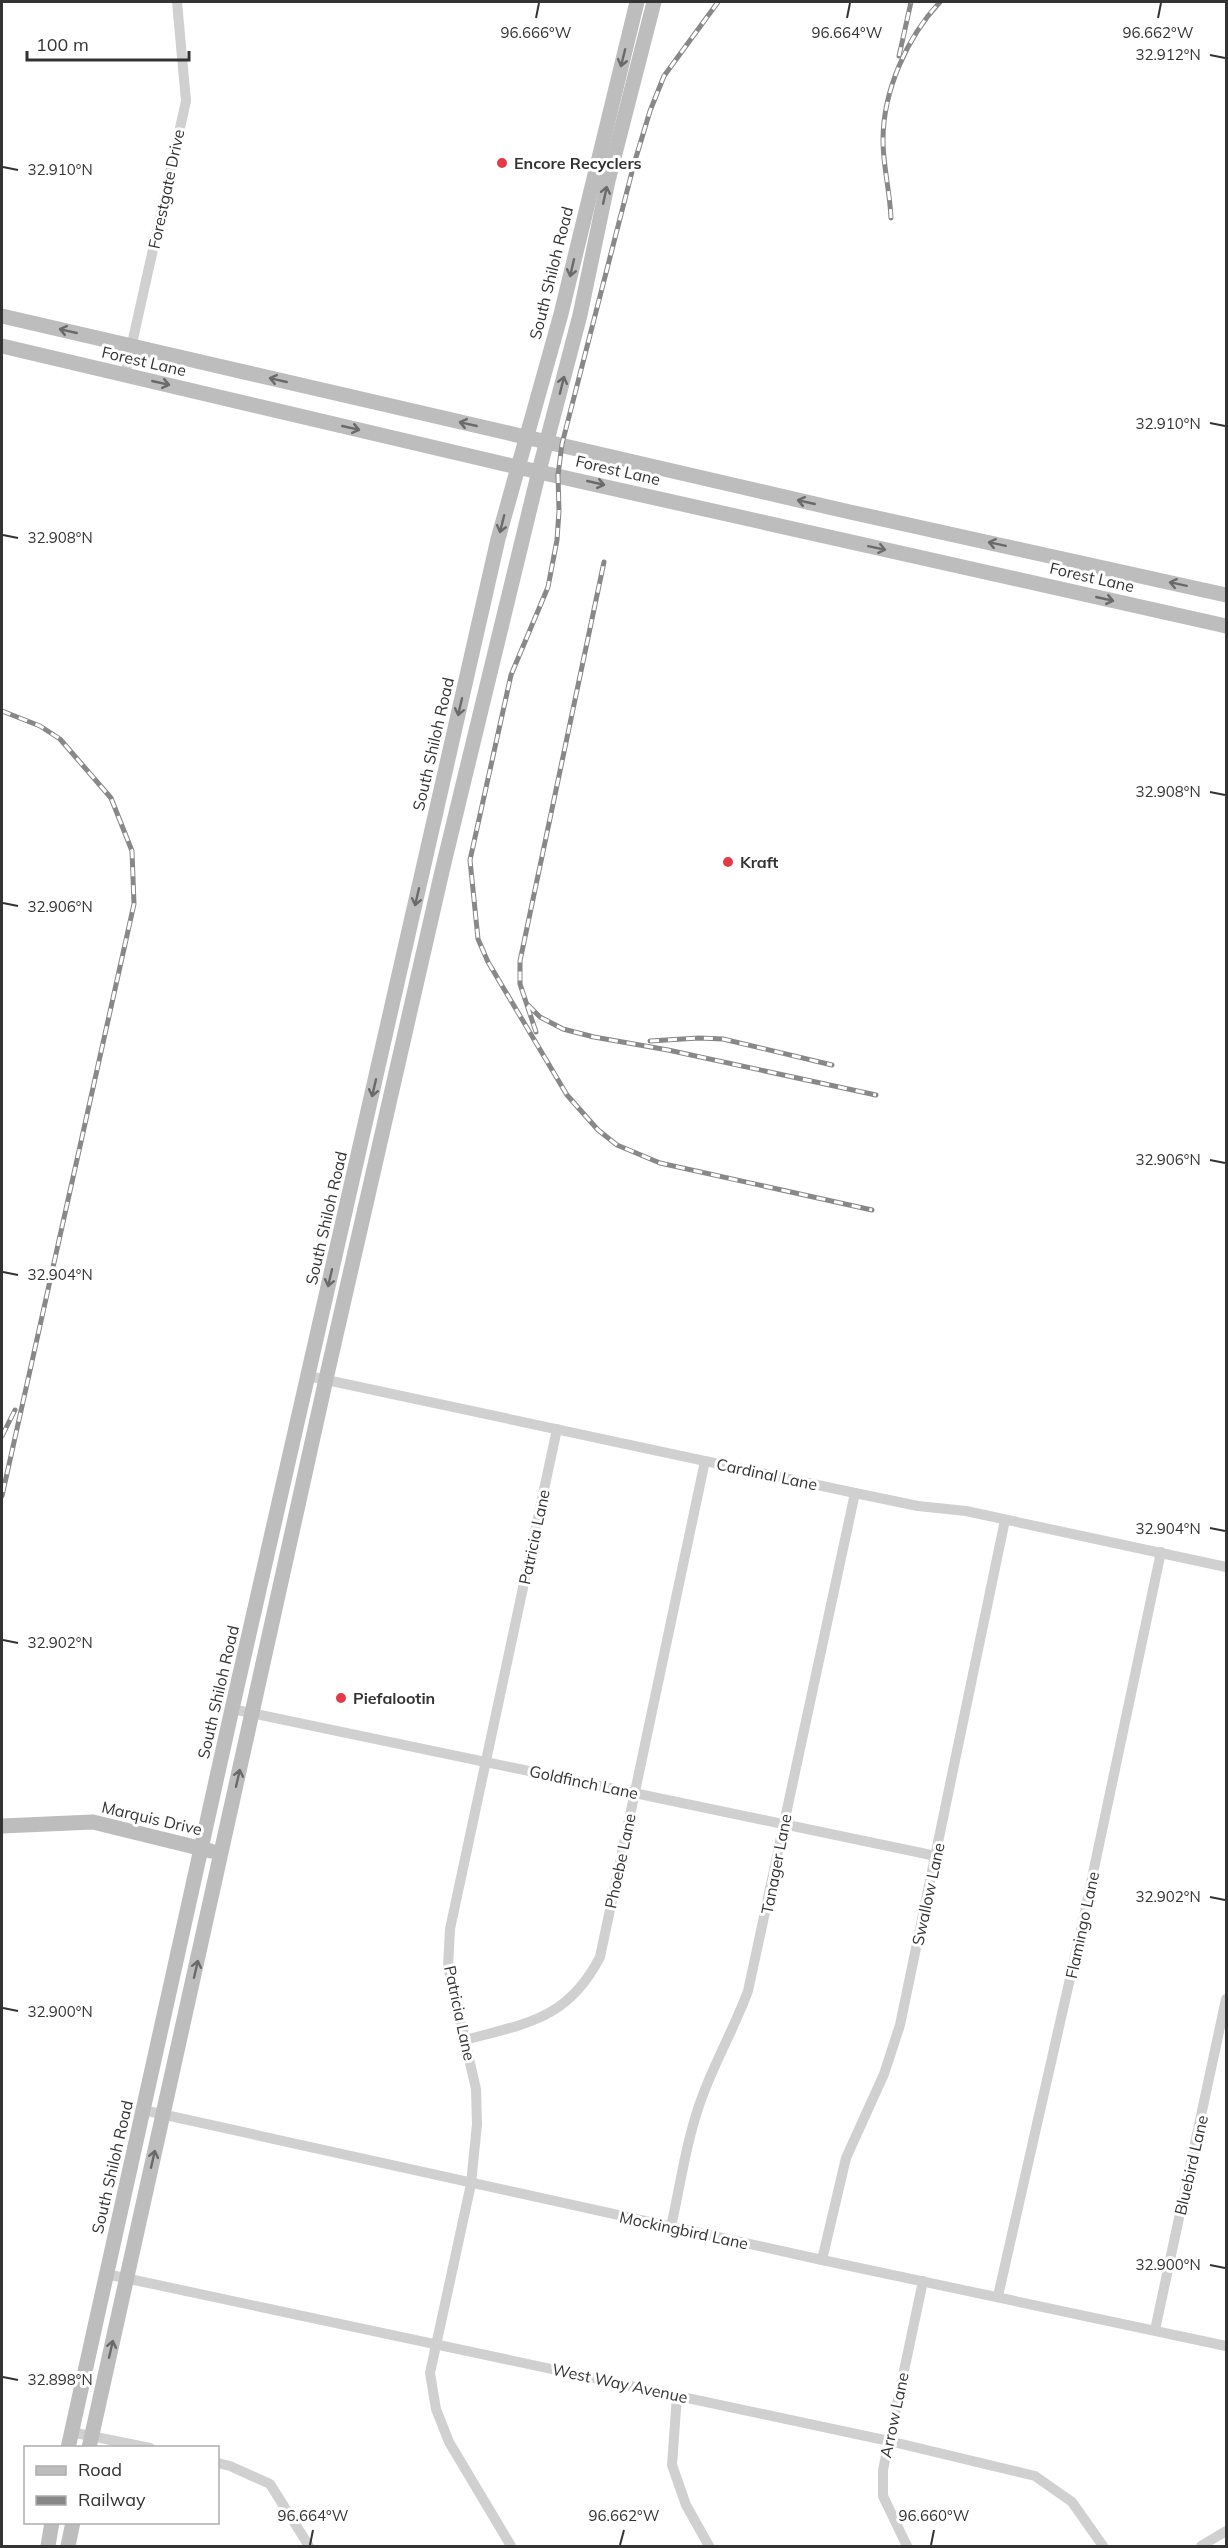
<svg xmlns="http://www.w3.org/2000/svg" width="1228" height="2548" viewBox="0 0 1228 2548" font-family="Mulish,sans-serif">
<rect width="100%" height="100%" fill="#fff"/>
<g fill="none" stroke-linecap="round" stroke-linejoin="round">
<!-- street -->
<g stroke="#d0d0d0" stroke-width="10">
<polyline points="125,375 186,101 177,2"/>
<polyline points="308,1376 855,1493 918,1506 966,1511 1226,1567"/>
<polyline points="232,1709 936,1856"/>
<path d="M 465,2040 C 528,2023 568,2019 600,1957 L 705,1461"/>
<polyline points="143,2110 822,2260 1226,2346"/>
<path d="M 671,2227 C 681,2182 687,2135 704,2092 C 717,2058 735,2026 748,1991 L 855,1493"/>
<polyline points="822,2260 846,2158 884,2074 900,2025 1005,1520"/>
<polyline points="106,2274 889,2441 1035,2476 1072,2502 1103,2546"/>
<polyline points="998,2296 1081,1930 1161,1552"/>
<polyline points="1155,2330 1226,1999"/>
<polyline points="677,2395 672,2465 686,2505 709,2546"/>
<polyline points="71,2432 150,2448"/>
<polyline points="218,2463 230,2466 270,2484 309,2546"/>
<polyline points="511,2546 449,2442 436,2409 430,2373 471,2184 477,2124 476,2089 448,1967 450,1929 557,1429"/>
<polyline points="907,2546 883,2496 883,2470 923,2281"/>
<polyline points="1201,2546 1226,2531"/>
</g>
<!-- secondary -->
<g stroke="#bdbdbd" stroke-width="15">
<polyline points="2,316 850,512 1226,595"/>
<polyline points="2,346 517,467 1226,626"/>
<polyline points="2,1826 93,1822 211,1851"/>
<polyline points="68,2448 232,1709 498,539 561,314 637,2"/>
<polyline points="89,2448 326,1379 443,867 539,471 580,315 608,181 654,2"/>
<polyline points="48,2546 52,2522"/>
<polyline points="68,2546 73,2522"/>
</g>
<defs>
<g id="rail">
<polyline points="718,2 664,76 650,111 634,164 562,444 558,475 559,511 557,540 548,587 511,675 470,860 478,939 488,962 567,1095 598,1130 617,1145 660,1163 872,1210"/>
<polyline points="899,56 911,2"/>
<path d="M 891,218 C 890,192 883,166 883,140 C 883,91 907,37 940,2"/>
<polyline points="2,711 40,726 60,739 111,798 132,851 134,904 2,1496"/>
<polyline points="528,1005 540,1017 563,1029 594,1037 668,1050 876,1095"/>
<polyline points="536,1032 520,984 520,961 604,562"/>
<polyline points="650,1041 699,1038 723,1039 832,1065"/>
<polyline points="2,1436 15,1410"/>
</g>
</defs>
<!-- rail casing -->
<use href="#rail" stroke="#888" stroke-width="5"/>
<!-- rail -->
<use href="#rail" stroke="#fff" stroke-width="3" stroke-dasharray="9" stroke-linecap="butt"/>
</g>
<!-- one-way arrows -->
<defs><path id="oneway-shaft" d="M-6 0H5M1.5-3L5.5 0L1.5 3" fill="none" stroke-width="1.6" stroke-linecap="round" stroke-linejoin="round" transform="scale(1.5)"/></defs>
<g stroke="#6a6a6a">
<use href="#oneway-shaft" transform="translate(623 58) rotate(104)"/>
<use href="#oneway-shaft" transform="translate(605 195) rotate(-78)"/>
<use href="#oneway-shaft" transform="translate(572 268) rotate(103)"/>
<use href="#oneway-shaft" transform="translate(68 331) rotate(-167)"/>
<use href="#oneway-shaft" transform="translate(278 380) rotate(-167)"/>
<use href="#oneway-shaft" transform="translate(161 383) rotate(13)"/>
<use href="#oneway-shaft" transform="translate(562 385) rotate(-76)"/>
<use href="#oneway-shaft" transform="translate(468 424) rotate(-167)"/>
<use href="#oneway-shaft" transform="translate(351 428) rotate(13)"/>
<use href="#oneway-shaft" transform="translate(596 483) rotate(13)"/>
<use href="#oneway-shaft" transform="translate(806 502) rotate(-167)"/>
<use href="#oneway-shaft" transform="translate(502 524) rotate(104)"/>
<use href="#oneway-shaft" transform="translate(997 544) rotate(-168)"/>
<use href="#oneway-shaft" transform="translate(877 548) rotate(12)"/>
<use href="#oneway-shaft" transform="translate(1178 584) rotate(-168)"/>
<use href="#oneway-shaft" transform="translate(1105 599) rotate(13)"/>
<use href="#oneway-shaft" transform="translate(460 707) rotate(103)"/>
<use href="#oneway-shaft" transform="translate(417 897) rotate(103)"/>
<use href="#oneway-shaft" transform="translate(374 1088) rotate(103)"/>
<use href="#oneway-shaft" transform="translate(330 1278) rotate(103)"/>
<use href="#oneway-shaft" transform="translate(238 1778) rotate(-77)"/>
<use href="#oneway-shaft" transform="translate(196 1969) rotate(-77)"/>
<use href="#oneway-shaft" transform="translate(153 2159) rotate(-77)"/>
<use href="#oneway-shaft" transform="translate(111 2349) rotate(-77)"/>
</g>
<!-- ticks -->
<path fill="none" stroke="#333" stroke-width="2" d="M 536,18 L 539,3M 847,18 L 850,3M 1158,18 L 1161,3M 1210,55 L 1225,58M 3,167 L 18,170M 1210,423 L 1225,426M 3,535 L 18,538M 1210,792 L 1225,795M 3,903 L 18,906M 1210,1160 L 1225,1163M 3,1272 L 18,1275M 1210,1528 L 1225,1531M 3,1640 L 18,1643M 1210,1897 L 1225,1900M 3,2008 L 18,2011M 1210,2265 L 1225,2268M 3,2377 L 18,2380M 310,2545 L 313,2530M 620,2545 L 624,2530M 931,2545 L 934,2530"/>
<!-- markers -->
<g fill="#e63946" stroke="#fff" stroke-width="2">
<circle cx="502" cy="163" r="6"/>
<circle cx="728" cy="862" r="6"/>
<circle cx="341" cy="1698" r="6"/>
</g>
<g text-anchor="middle" stroke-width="6" stroke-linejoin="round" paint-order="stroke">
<!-- poi labels -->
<g font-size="16" font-weight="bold" fill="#333" stroke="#fff" text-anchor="start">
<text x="514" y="169">Encore Recyclers</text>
<text x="740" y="868">Kraft</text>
<text x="353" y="1704">Piefalootin</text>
</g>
<!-- street labels -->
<g font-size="16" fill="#333" stroke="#fff">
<text transform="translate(166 189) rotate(-78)" y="6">Forestgate Drive</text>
<text transform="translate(551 273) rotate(-76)" y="6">South Shiloh Road</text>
<text transform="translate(144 361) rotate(13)" y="6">Forest Lane</text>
<text transform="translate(618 470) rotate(13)" y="6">Forest Lane</text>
<text transform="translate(1092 577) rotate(13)" y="6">Forest Lane</text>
<text transform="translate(433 744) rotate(-77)" y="6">South Shiloh Road</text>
<text transform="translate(326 1218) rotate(-77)" y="6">South Shiloh Road</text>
<text transform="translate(767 1474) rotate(12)" y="6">Cardinal Lane</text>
<text transform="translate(534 1537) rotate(-78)" y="6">Patricia Lane</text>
<text transform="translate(218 1692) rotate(-77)" y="6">South Shiloh Road</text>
<text transform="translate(584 1782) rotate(12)" y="6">Goldfinch Lane</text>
<text transform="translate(152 1818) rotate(13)" y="6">Marquis Drive</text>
<text transform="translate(620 1861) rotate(-78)" y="6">Phoebe Lane</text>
<text transform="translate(776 1864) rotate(-79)" y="6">Tanager Lane</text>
<text transform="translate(928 1894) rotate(-78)" y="6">Swallow Lane</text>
<text transform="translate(1082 1925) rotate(-78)" y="6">Flamingo Lane</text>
<text transform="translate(460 2013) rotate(78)" y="6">Patricia Lane</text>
<text transform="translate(1191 2165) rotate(-77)" y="6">Bluebird Lane</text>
<text transform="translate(112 2167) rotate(-77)" y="6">South Shiloh Road</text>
<text transform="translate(684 2230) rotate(12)" y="6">Mockingbird Lane</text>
<text transform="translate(620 2383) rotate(12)" y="6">West Way Avenue</text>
<text transform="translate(894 2415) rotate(-78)" y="6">Arrow Lane</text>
</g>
</g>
<g font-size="15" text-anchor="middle" fill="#333" stroke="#fff" stroke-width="6" stroke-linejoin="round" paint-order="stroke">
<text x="536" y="38">96.666°W</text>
<text x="847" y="38">96.664°W</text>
<text x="1158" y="38">96.662°W</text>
<text x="1168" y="60">32.912°N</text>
<text x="60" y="175">32.910°N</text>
<text x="1168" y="429">32.910°N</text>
<text x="60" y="543">32.908°N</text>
<text x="1168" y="797">32.908°N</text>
<text x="60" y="912">32.906°N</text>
<text x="1168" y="1165">32.906°N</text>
<text x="60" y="1280">32.904°N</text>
<text x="1168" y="1534">32.904°N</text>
<text x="60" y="1648">32.902°N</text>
<text x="1168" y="1902">32.902°N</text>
<text x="60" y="2017">32.900°N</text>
<text x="1168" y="2270">32.900°N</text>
<text x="60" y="2385">32.898°N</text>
<text x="313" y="2521">96.664°W</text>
<text x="624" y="2521">96.662°W</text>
<text x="934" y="2521">96.660°W</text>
</g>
<!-- border -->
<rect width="1228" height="2548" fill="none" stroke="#333333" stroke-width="6"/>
<!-- legend -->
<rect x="24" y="2446" width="195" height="78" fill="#ffffff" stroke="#adadad" stroke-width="1.5"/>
<rect x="36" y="2466" width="30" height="9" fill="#bdbdbd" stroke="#adadad" stroke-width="1.5"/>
<text x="78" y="2476" font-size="18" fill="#333333">Road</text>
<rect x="36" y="2496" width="30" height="9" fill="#888888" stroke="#adadad" stroke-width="1.5"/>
<text x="78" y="2506" font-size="18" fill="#333333">Railway</text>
<!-- scale -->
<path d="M27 51v9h162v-9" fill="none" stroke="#333333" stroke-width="3"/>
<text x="36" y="51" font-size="18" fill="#333333" stroke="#ffffff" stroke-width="4.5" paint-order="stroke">100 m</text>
</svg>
